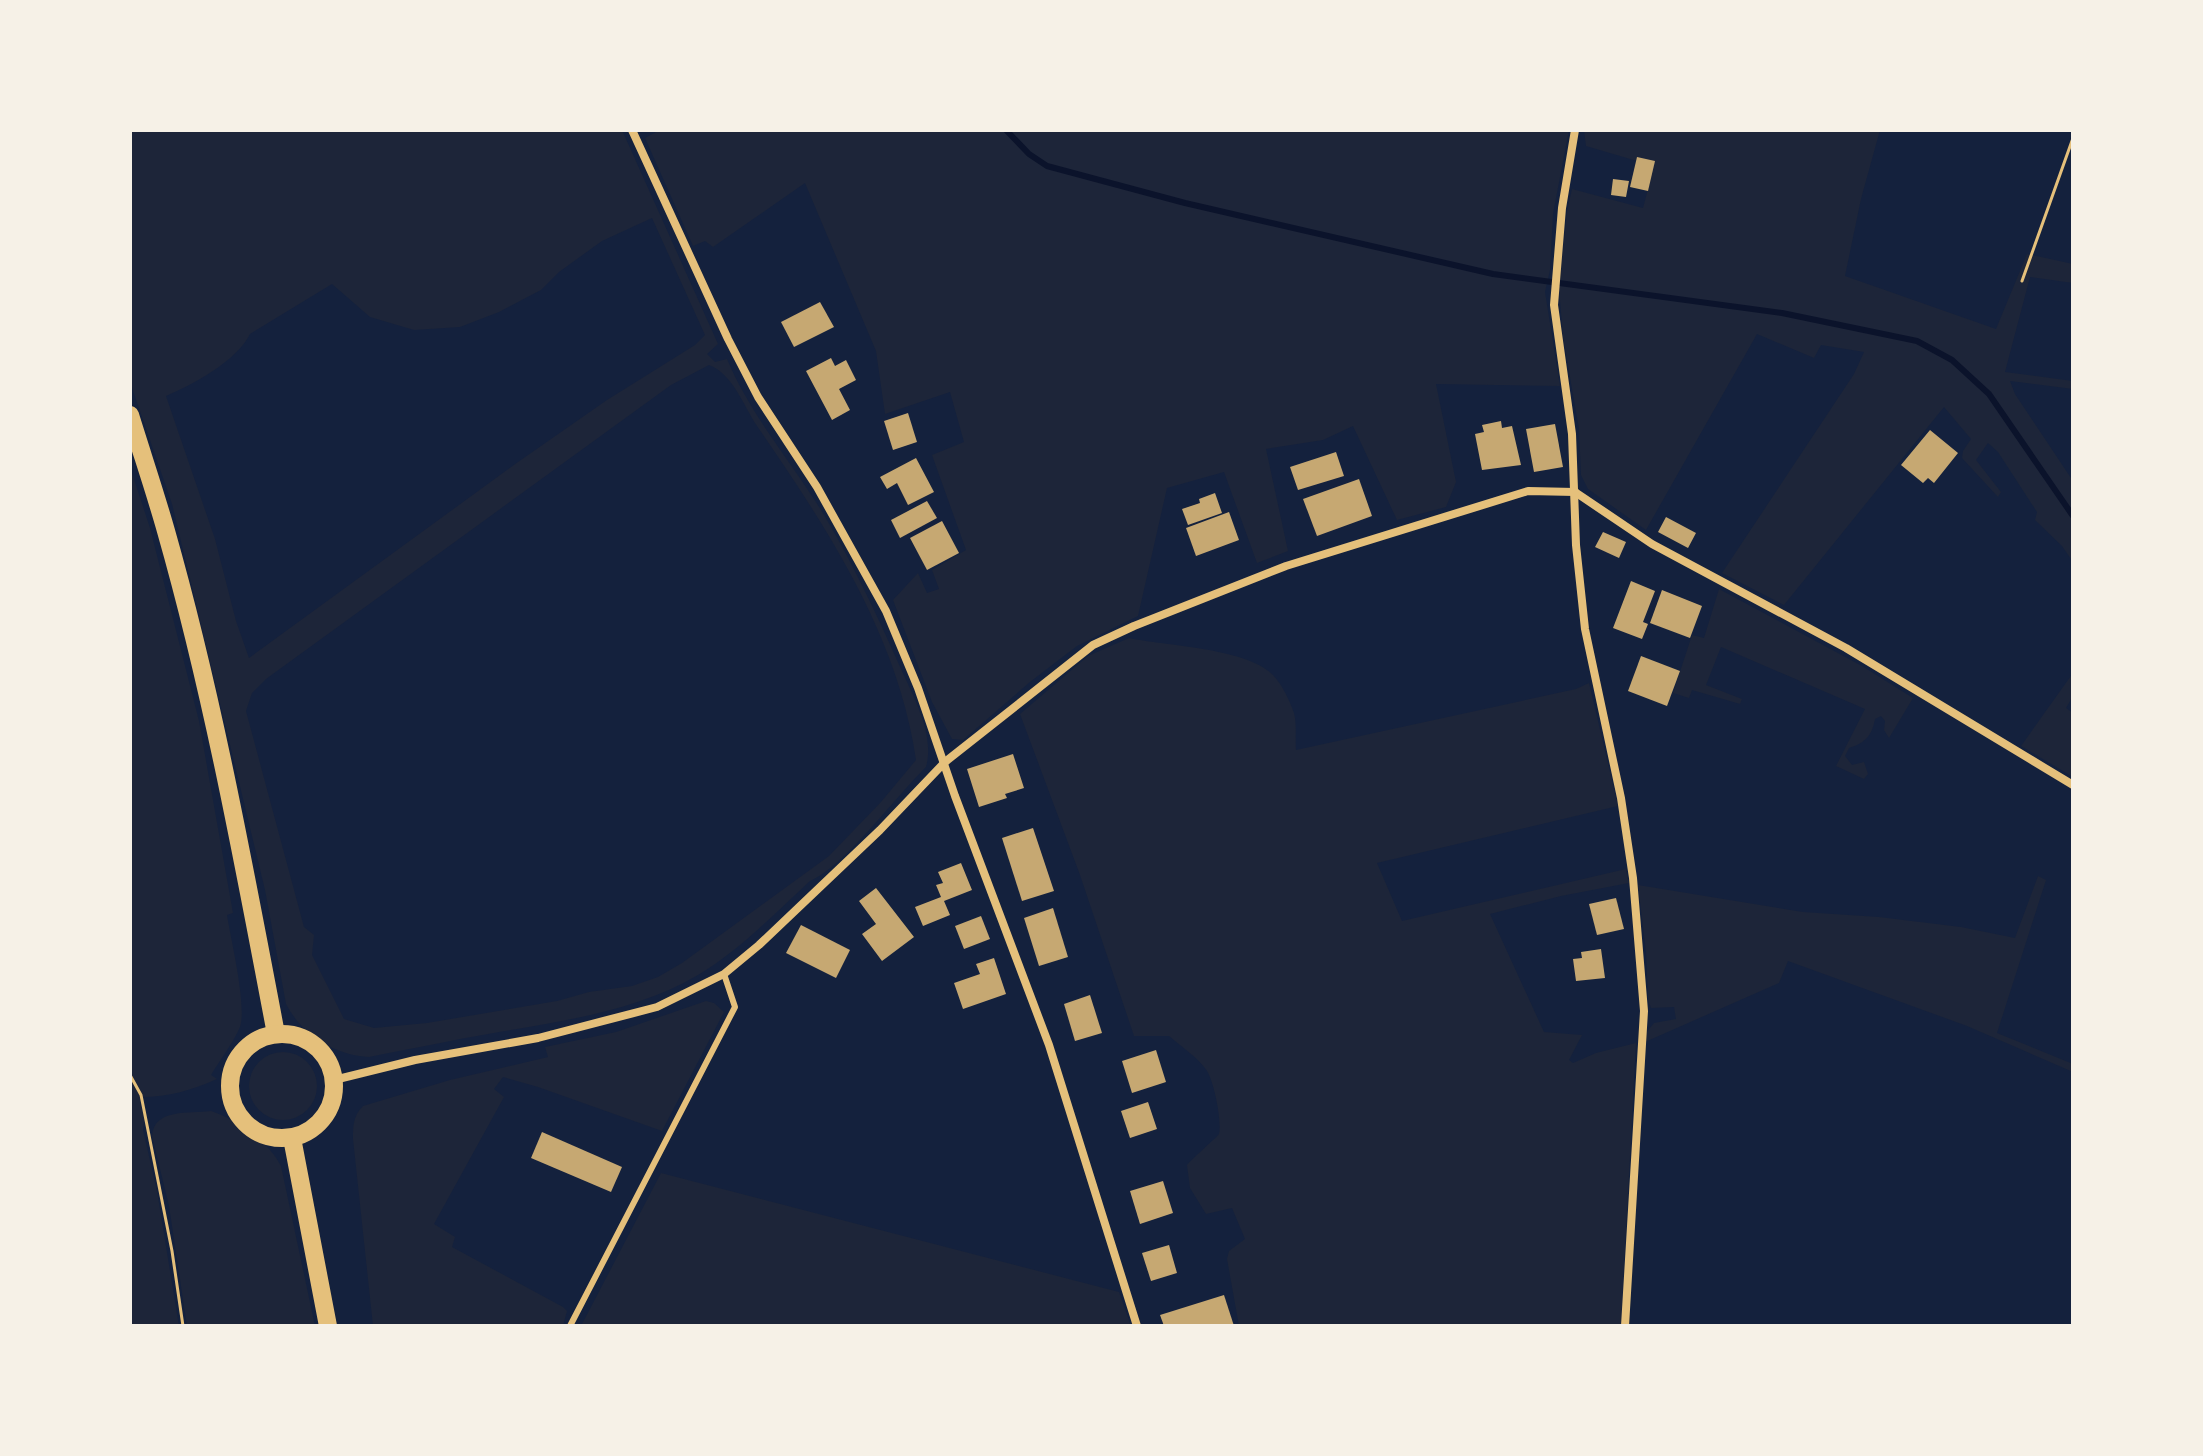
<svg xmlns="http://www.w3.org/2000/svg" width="2203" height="1456" viewBox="0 0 2203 1456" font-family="'IBM Plex Sans',sans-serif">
<rect width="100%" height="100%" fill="#14213d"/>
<!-- green -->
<g fill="#1d2539" fill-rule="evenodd">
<path d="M 130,130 L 622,130 L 718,344 L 707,354 L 715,362 L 727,359 C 750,414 790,460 821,510 C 852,561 877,615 901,669 C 914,698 935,735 926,767 C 896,796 845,866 810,881 C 774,914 740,950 698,975 C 637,1011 563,1021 494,1033 C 452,1040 411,1049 369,1057 C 334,1055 302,1035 286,1004 L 265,890 L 172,504 L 130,382 ZM 652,218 L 705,335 L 695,345 L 607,400 L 518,462 L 249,658 L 236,621 L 215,539 L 166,396 C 192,385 237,361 250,334 L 332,284 L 370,317 L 414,330 L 460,327 L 499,312 L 541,290 L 559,272 L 602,241 ZM 709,365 C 733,374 743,405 757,426 C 827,528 898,635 916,760 L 881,802 L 829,856 L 682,963 L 658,977 L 632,986 L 589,992 L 557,1001 L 427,1023 L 374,1028 L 344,1019 L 312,955 L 314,935 L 304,927 L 246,711 L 252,693 L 266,679 L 671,385 Z"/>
<polygon points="660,130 1569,130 1553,214 1550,270 1545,292 1560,386 1436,384 1456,482 1446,507 1397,520 1353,426 1323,440 1266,449 1288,551 1257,563 1224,472 1167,488 1138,616 1077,646 1030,682 963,740 952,739 932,702 893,600 918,573 927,593 939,589 932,570 966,550 932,455 964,442 950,392 885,414 876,351 805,183 713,247 705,241 693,246 645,138"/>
<polygon points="1584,130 1880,130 1861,199 1845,276 1996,329 2027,254 2073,264 2073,283 2030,277 2005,372 2073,381 2073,389 2010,381 2015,394 2073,481 2073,562 2062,546 2035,520 2037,512 1998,452 1988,443 1976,460 2001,492 1998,497 1962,458 1963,451 1971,439 1944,407 1784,605 1722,573 1854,374 1864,352 1821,345 1814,358 1757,334 1646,530 1588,489 1581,475 1579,429 1563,337 1559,288 1567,211 1572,189 1643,208 1654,166 1586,146"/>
<path d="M 130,467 L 150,528 L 199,721 L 233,913 L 227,915 C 231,940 247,1006 240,1027 C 233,1043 220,1060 211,1075 L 217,1079 C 192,1090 169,1097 141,1097 L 140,1105 L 145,1115 L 143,1130 L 157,1191 L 179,1326 L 130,1326 Z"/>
<path d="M 1719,589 L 1862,666 L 1913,698 L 1889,738 L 1884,730 L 1885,721 L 1881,716 L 1875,719 C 1872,736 1865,743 1849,748 L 1845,756 L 1852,765 L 1864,762 L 1868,774 L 1864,779 L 1836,766 L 1865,709 L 1721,647 L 1706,685 L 1742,699 L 1740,704 L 1692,690 L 1689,698 L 1673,693 L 1692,635 L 1704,638 Z"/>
<path d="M 1129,638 C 1166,646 1247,648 1273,675 C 1283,686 1289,699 1294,713 C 1297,724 1295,738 1296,750 L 1576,689 L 1589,683 L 1618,806 L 1377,863 L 1402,921 L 1626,869 L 1629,883 L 1561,896 L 1490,914 L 1544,1032 L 1582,1035 L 1569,1060 L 1573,1063 L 1596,1053 L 1636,1043 L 1621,1326 L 1239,1326 L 1227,1259 L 1229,1251 L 1245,1239 L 1232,1208 L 1206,1214 L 1190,1188 L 1187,1165 C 1193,1158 1217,1137 1219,1134 C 1222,1121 1214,1082 1207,1071 C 1199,1058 1180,1046 1169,1036 L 1134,1036 L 1080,875 L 1020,714 L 1088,656 Z"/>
<polygon points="2073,673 2073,696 2066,708 2073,713 2073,777 2021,746"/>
<polygon points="2038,876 2046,880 1997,1033 2073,1064 2073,1072 1967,1026 1788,961 1779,983 1645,1042 1645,1034 1654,1023 1676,1019 1674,1007 1651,1008 1648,1000 1646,952 1638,885 1803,912 1879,917 1961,927 2015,938"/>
<path d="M 706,1001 L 714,1003 L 724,1012 L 662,1131 L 538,1087 L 503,1077 L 494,1089 L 504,1097 L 434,1224 L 455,1237 L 452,1247 L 563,1307 L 567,1311 L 563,1326 L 373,1326 L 353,1139 C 353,1126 353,1116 363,1106 L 450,1080 L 548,1057 L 545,1047 L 616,1032 Z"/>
<circle cx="283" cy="1086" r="34"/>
<path d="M 211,1111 C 236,1119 269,1142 281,1166 L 315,1326 L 187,1326 L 169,1206 L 152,1136 C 154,1108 189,1114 211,1111 Z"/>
<polygon points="661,1173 1119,1292 1131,1326 581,1326"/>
</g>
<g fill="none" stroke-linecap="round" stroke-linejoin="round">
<!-- stream -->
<polyline stroke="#0b132b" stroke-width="6" points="1006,130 1029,154 1047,166 1185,203 1493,274 1782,313 1917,341 1952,360 1989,394 2073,516"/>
</g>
<!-- building -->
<g fill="#c6a872">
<polygon points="1637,157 1655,161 1648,191 1630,187"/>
<polygon points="1613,179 1629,181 1626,197 1611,195"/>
<polygon points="820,302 834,327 794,347 781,322"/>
<polygon points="831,358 835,366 846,360 856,380 839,389 850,410 832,420 806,371"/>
<polygon points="908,413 917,442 893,450 884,421"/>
<polygon points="1501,421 1502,428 1512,426 1521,465 1482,470 1475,434 1484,432 1482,425"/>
<polygon points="1555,424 1563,467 1534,472 1526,429"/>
<polygon points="1930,430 1958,453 1934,483 1928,478 1923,483 1901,465"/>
<polygon points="1336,452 1344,476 1298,490 1290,467"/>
<polygon points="916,458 934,492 908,505 897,483 887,489 880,477"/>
<polygon points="1359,479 1372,516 1317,536 1303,499"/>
<polygon points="1215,493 1222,513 1188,525 1182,509 1200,503 1199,499"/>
<polygon points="927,501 937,518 900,538 891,520"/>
<polygon points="1229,512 1239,540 1196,556 1186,528"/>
<polygon points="1666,517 1696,533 1688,548 1658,532"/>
<polygon points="942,521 959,553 927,570 910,538"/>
<polygon points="1603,532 1626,542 1619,558 1595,547"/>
<polygon points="1631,581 1655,591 1643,622 1648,624 1642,639 1613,628"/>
<polygon points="1662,590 1702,606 1690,638 1650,623"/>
<polygon points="1641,656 1680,671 1667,706 1628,691"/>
<polygon points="1013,754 1024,788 1005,794 1007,798 979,807 967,769"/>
<polygon points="1033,828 1054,891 1022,901 1002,838"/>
<polygon points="961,863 972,890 944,901 950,915 923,926 915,907 941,897 936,885 943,883 938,872"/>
<polygon points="876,888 914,937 882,961 862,934 876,924 859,901"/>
<polygon points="1616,898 1624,929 1597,935 1589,904"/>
<polygon points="1053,908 1068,957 1039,966 1024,918"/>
<polygon points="981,916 990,939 964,949 955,926"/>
<polygon points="801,925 850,950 836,978 786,953"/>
<polygon points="1601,949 1605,978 1576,981 1573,959 1582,958 1581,952"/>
<polygon points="994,958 1006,994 963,1009 954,983 980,974 976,964"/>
<polygon points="1090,995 1102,1033 1075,1041 1064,1004"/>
<polygon points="1156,1050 1166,1082 1132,1093 1122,1061"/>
<polygon points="1148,1102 1157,1129 1130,1138 1121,1111"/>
<polygon points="542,1132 622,1167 611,1192 531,1158"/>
<polygon points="1163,1181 1173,1213 1140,1224 1130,1191"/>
<polygon points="1169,1245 1177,1273 1151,1281 1142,1253"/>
<polygon points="1224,1295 1234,1326 1164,1326 1160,1315"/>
</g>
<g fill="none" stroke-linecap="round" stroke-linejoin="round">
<!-- path -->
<g stroke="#e5c07b" stroke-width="3">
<polyline points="2022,281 2073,138"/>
<polyline points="130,1075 141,1095 172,1251 183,1326"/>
</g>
<!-- service -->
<polyline stroke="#e5c07b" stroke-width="6" points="570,1326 735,1007 724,974"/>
<!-- minor -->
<g stroke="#e5c07b" stroke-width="8">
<polyline points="632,130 728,339 758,397 817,487 886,611 918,688 955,796 1049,1045 1137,1326"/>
<polyline points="1575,130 1562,208 1554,305 1572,434 1576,545 1585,629 1621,798 1633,878 1644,1011 1625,1326"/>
<polyline points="1575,492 1652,544 1846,648 2073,785"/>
<polyline points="334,1080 415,1060 538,1038 657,1007 724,974 759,945 880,830 945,762 1093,645 1134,626 1286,566 1528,491 1575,492"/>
</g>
<!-- primary -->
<g stroke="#e5c07b" stroke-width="18">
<path d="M 130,415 C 142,454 155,492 166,531 C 213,696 244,866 276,1034"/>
<circle cx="282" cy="1086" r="52"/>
<polyline points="292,1138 328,1326"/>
</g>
</g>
<!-- border -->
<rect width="2203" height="1456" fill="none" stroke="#f6f1e7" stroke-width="264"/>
</svg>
